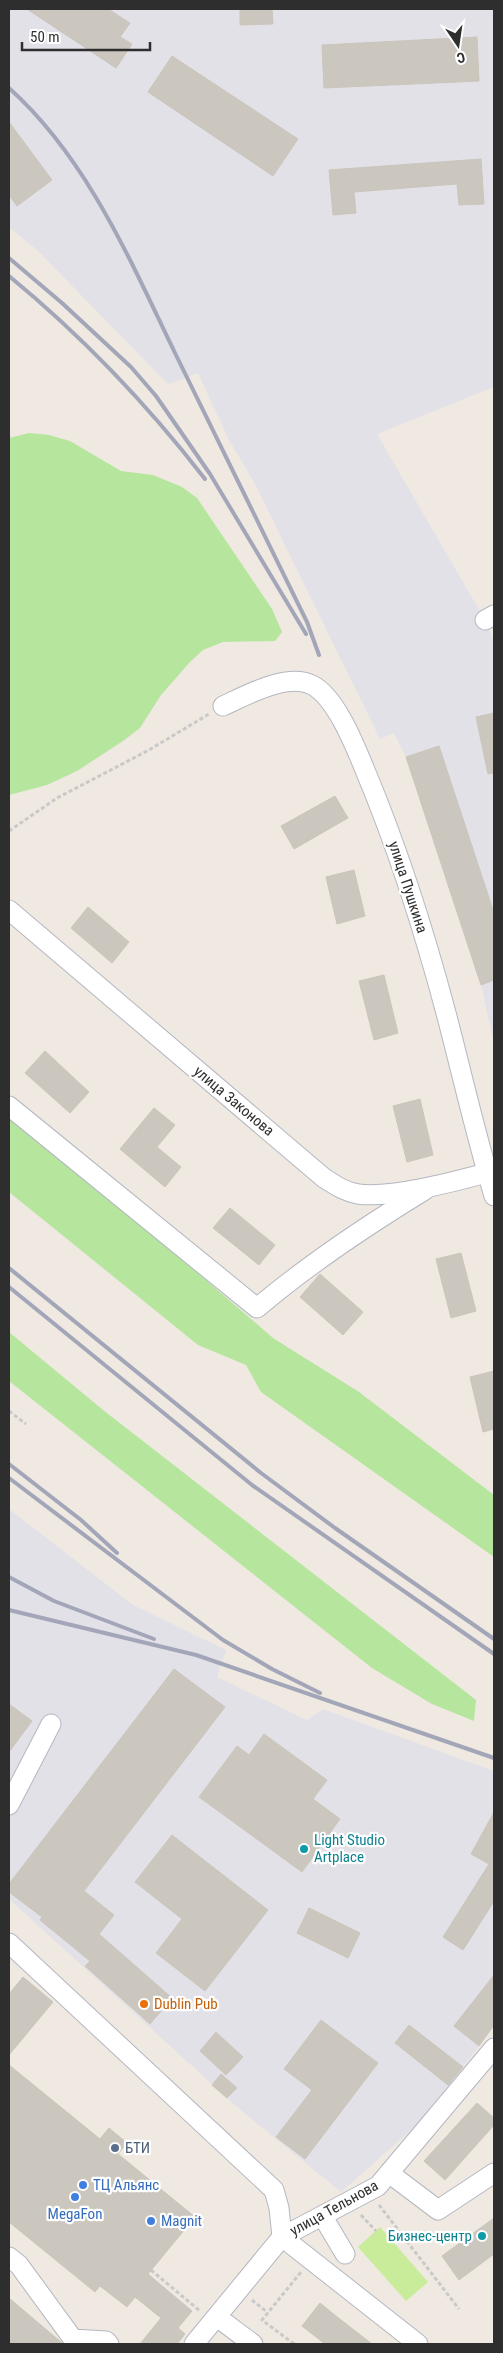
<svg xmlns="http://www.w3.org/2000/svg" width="503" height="2353" viewBox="0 0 503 2353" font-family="'Roboto Condensed',sans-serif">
<rect width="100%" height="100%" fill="#efe9e1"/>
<!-- industrial -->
<g fill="#e3e1e8">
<polygon points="9,9 494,9 494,387 377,434 485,620 494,642 494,1042 481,985 406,757 394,733 380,739 254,482 229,440 198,373 168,384 38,251 9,227"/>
<polygon points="9,1509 133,1605 226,1650 217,1677 307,1720 323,1709 494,1771 494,2025 426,2117 341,2192 237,2107 9,1899"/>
</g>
<!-- green -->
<g fill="#b6e59e">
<polygon points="29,433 49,435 70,441 121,471 153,475 182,487 197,498 272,609 282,632 275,641 223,642 203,650 190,662 161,695 140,728 123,741 77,771 47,785 9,795 9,438"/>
<polygon points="9,1115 77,1169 273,1338 359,1392 494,1495 494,1557 261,1392 246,1365 198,1345 9,1192"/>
<polygon points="9,1332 103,1410 476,1700 474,1721 432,1704 372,1668 9,1381"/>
</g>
<!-- pitch -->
<polygon fill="#c9ec9a" points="380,2227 428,2282 406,2301 358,2247"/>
<!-- building -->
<g fill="#cbc7bf" stroke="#cbc5ba">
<polygon points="27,9 108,9 130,23 120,37 132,44 116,68"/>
<polygon points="240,9 272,9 273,24 240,25"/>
<polygon points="477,37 479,81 324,88 322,45"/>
<polygon points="172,56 298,139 273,176 148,92"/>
<polygon points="9,122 52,180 17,206 9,195"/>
<polygon points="481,159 484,204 459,205 457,184 354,192 356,213 333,215 329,170"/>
<polygon points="494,713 494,773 488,774 476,717"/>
<polygon points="439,746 494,913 494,980 481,985 406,757"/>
<polygon points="335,796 348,818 294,849 281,826"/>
<polygon points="354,870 365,916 337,924 326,877"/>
<polygon points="88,907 129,942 112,963 71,928"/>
<polygon points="384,975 398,1033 374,1040 359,981"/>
<polygon points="45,1051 89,1092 70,1113 25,1073"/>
<polygon points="420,1099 433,1155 407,1162 393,1106"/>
<polygon points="154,1108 175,1125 157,1147 181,1167 165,1187 120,1149"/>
<polygon points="230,1208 275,1245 259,1265 213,1228"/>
<polygon points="461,1253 476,1311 451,1318 436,1259"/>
<polygon points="320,1274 363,1312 343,1335 300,1297"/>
<polygon points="494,1371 494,1429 483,1432 470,1377"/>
<polygon points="174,1669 225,1707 84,1891 114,1915 99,1934 172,1998 150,2024 85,1966 90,1961 40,1920 42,1917 9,1892 9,1884"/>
<polygon points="9,1704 32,1721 9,1752"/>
<polygon points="264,1734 327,1780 313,1799 340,1819 302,1872 199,1797 237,1746 249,1755"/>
<polygon points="494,1812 494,1901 463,1950 443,1937 489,1864 471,1854"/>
<polygon points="172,1835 268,1910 205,1991 156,1953 182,1919 135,1882"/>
<polygon points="309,1908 360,1933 348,1958 297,1933"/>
<polygon points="494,1975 494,2025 479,2046 454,2026"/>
<polygon points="23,1977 53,2002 9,2055 9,1994"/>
<polygon points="321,2020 378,2063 305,2159 276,2137 312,2090 284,2069"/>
<polygon points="409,2025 463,2067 448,2085 395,2043"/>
<polygon points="216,2032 243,2057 226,2075 200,2051"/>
<polygon points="9,2065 100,2139 109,2128 127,2143 118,2154 195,2217 148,2274 192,2311 178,2328 185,2334 177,2344 140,2344 161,2318 135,2297 127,2307 100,2286 95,2292 9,2222"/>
<polygon points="221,2074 237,2088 227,2098 212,2085"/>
<polygon points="477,2103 494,2118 494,2125 445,2180 424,2161"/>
<polygon points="494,2218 494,2254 459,2280 442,2256"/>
<polygon points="9,2298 62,2343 63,2344 9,2344"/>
<polygon points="320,2303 336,2316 372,2344 325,2344 302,2326"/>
</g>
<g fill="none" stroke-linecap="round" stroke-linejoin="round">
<defs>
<g id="minor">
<polyline points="485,620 494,615"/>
<path d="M 223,706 C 245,696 287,672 312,685 C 336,697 355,746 365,770 C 398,849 424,930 446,1013 C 462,1074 476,1136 494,1196"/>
<path d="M 9,910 L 324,1178 C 335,1185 345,1192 358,1194 C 392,1199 460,1180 494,1171"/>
<path d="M 9,1106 L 257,1308 C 310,1263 366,1226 425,1190"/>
<polyline points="9,1805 51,1724"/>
<polyline points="9,1943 274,2190 279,2208 282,2237 418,2344"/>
<polyline points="389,2173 438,2210 494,2173"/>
<polyline points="323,2217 345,2254"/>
<polyline points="9,2257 19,2265 73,2339 106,2341 109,2344"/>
<polyline points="217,2317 253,2344"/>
<polyline points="194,2344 282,2237 378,2186 494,2048"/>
</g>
</defs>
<!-- minor casing -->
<use href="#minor" stroke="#b4b7c1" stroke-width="21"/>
<!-- path -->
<g stroke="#c9c9c9" stroke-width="3" stroke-dasharray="4 2.5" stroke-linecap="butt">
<polyline points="9,831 57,798 149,750 209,714"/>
<polyline points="9,1411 26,1424"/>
<polyline points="379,2205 459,2309"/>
<polyline points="361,2215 376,2231"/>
<polyline points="151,2270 200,2311"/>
<polyline points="252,2300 267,2312"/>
<polyline points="294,2344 262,2320 301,2272"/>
</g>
<!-- minor -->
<use href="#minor" stroke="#fff" stroke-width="19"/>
<!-- rail -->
<g stroke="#a3a6b8" stroke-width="4">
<path d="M 9,88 C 87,158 130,260 175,353 C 219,443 263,532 307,622 L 319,655"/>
<polyline points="9,258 62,303 131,367 156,396 210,474 306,634"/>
<path d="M 9,276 C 82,336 147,404 205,479"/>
<polyline points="9,1268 261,1473 335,1528 494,1639"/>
<polyline points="9,1287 252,1485 494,1654"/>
<polyline points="9,1464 81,1520 117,1553"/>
<polyline points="9,1478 223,1640 272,1669 320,1693"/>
<polyline points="9,1577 54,1601 154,1639"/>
<polyline points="9,1610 196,1655 494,1758"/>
</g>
</g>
<!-- markers -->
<g fill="#0f9aa8" stroke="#fff" stroke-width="2">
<circle cx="304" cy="1849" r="5"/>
<circle cx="482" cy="2236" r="5"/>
</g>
<circle fill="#e8710a" stroke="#fff" stroke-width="2" cx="144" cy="2004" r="5"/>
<circle fill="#5c6f8a" stroke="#fff" stroke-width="2" cx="115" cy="2148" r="5"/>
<g fill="#3f7fe0" stroke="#fff" stroke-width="2">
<circle cx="83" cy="2185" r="5"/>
<circle cx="75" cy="2197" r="5"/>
<circle cx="151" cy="2221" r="5"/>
</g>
<g text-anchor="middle" stroke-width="4.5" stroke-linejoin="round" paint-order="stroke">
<!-- street labels -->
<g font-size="15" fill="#2e2e2e" stroke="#fff">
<text transform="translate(408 887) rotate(72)" y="5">улица Пушкина</text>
<text transform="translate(234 1101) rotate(40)" y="5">улица Законова</text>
<text transform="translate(334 2208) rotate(-29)" y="5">улица Тельнова</text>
</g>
<!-- culture labels -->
<g font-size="15" fill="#0d838f" stroke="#fff" text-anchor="start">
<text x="314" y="1845">Light Studio<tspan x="314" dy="17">Artplace</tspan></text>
<text x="472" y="2241" text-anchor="end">Бизнес-центр</text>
</g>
<!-- food labels -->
<g font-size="15" fill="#c56008" stroke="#fff" text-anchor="start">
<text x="154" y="2009">Dublin Pub</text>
</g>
<!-- service labels -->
<g font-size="15" fill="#4e5e75" stroke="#fff" text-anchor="start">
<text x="125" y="2153">БТИ</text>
</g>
<!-- shop labels -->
<g font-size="15" fill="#366cbe" stroke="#fff" text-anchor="start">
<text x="93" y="2190">ТЦ Альянс</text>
<text x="75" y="2219" text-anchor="middle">MegaFon</text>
<text x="161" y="2226">Magnit</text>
</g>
</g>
<!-- border -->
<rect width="503" height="2353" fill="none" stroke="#2e2e2e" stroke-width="20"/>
<!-- north arrow -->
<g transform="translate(458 45) rotate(167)" stroke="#ffffff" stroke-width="4" paint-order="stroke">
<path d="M0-4L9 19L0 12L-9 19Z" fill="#2e2e2e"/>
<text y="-8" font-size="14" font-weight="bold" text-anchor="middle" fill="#2e2e2e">С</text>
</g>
<!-- scale -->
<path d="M22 42v8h128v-8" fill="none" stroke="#2e2e2e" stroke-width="2.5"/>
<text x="30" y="42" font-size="15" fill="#2e2e2e" stroke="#ffffff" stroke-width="4" paint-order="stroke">50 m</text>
</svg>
